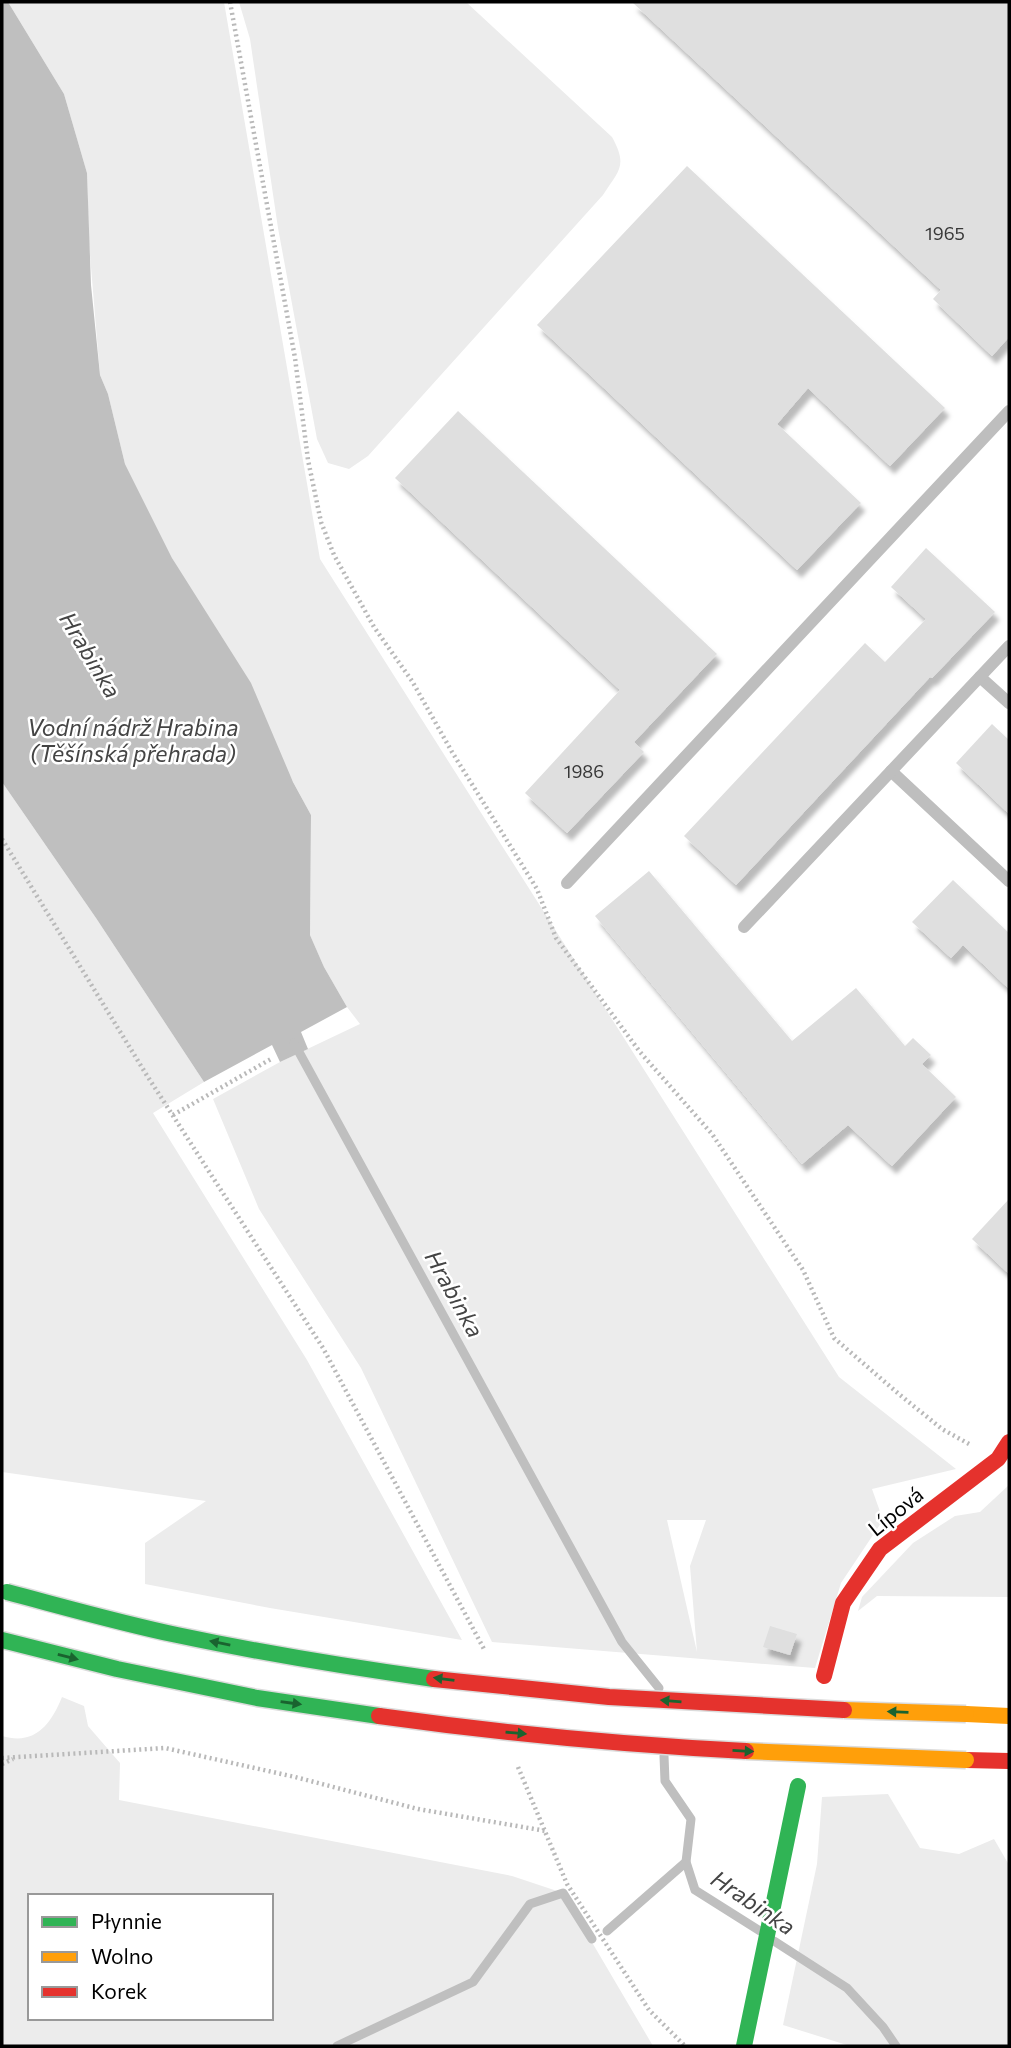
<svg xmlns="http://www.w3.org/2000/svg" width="1011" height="2048" viewBox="0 0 1011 2048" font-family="Commissioner,sans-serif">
<defs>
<filter id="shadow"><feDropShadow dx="4.5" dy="8" stdDeviation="2" flood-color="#0004"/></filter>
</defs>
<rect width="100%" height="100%" fill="#fff"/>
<!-- green -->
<g fill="#ececec" fill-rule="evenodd">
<path d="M 8,2 L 224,2 L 320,559 L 839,1377 L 956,1469 L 872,1489 L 883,1520 L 841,1583 L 815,1668 L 492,1642 L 361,1368 L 259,1209 L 213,1099 L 280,1062 L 360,1024 L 347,1007 L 324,967 L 310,935 L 311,815 L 172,558 L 125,464 L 108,394 L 100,375 L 89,243 L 87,173 L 64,94 ZM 667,1520 L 706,1520 L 690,1566 L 697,1652 Z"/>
<path d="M 239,2 L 466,2 L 612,137 C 628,166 619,170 603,195 L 368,456 L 349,469 L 328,463 L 317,439 L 278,228 L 250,39 Z"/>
<polygon points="2,782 96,918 204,1082 153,1113 307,1360 462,1640 270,1608 145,1584 145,1543 206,1501 2,1472"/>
<polygon points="1009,1485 1009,1597 877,1596 858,1611 862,1597 913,1543 955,1516 980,1512"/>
<path d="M 62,1697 L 84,1706 L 88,1726 L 120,1763 L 119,1800 L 512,1876 L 563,1893 L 653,2046 L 2,2046 L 2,1736 C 35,1746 51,1724 62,1697 ZM 30,1896 L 271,1896 L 271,2018 L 30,2018 Z"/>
<polygon points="888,1794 920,1848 959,1854 994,1839 1009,1865 1009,2046 850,2046 783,2025 817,1864 822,1797"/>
</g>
<!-- water -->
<polygon fill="#bfbfbf" points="2,2 8,2 64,94 87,173 91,285 100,375 108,394 125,464 172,558 251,683 293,782 311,815 310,935 324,967 347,1007 301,1032 308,1049 280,1062 272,1045 204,1082 96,918 2,782"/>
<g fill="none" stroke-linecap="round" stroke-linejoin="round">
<!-- stream -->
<g stroke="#bfbfbf" stroke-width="9">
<polyline points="294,1043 622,1642 659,1688"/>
<polyline points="664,1756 665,1781 691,1819 686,1862 695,1890 760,1931"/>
<polyline points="607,1931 686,1862"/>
<polyline points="774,1941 847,1988 883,2027 896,2046"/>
<polyline points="337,2046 473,1982 530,1904 563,1893 592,1939"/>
</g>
</g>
<!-- building -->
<g fill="#dfdfdf" filter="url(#shadow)">
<polygon points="632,2 1009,2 1009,337 992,356 933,299 941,290"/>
<polygon points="687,166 945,408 890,466 808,388 777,424 861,503 797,570 537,325"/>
<polygon points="458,411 717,654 634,742 644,752 567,833 525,793 620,690 395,478"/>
<polygon points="926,548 995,612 932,678 930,677 736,885 684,836 865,643 885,662 926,619 891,587"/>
<polygon points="992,724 1009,740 1009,814 956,763"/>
<polygon points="649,871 792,1041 856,988 905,1046 913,1038 931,1055 922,1064 956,1097 892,1166 848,1125 802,1164 595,916"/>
<polygon points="953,880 1009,933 1009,989 963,945 951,958 912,922"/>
<polygon points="1009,1199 1009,1274 972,1239"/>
<polygon points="770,1626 797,1634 790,1655 763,1647"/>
</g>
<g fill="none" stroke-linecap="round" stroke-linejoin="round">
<!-- path -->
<g stroke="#b9b9b9" stroke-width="4.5" stroke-dasharray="2 3.5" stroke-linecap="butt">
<polyline points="230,2 295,358 308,460 321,522 334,555 374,627 412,681 452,752 537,889 556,938 640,1052 712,1134 803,1270 834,1338 900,1395 942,1429 969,1444"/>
<polyline points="2,839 146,1074 323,1348 485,1651"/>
<polyline points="173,1115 271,1059"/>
<polyline points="2,1758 165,1748 295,1777 418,1809 546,1831"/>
<polyline points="2,1764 13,1759"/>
<polyline points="518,1767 567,1884 649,2010 685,2046"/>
</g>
<!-- lane -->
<g stroke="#bebebe" stroke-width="12">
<polyline points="980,677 1009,703"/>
<polyline points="891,771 1009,881"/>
<polyline points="567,883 1009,411"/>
<polyline points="744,927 1009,646"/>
</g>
<!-- fast -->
<polyline stroke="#30b455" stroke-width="16" points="744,2046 798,1786"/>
<!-- slow -->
<polyline stroke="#ff9f0a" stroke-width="16" points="966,1714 1009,1716"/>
<!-- jam -->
<g stroke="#e5322d" stroke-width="16">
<polyline points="824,1676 843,1603 880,1549 998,1459 1009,1442"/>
<polyline points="966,1760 1009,1761"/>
</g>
<defs>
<g id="fast-bridge">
<path d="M 7,1592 C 64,1607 120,1623 177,1635 C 262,1653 348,1667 434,1679"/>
<polyline points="2,1640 117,1669 257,1698 379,1716"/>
</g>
<g id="slow-bridge">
<polyline points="844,1710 966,1714"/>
<polyline points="746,1751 966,1760"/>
</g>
<g id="jam-bridge">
<polyline points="434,1679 609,1697 844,1710"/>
<path d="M 379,1716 C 501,1733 624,1745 746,1751"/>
</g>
</defs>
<!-- fast-bridge casing -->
<use href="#fast-bridge" stroke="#dbdbdb" stroke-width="19" stroke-linecap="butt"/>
<!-- slow-bridge casing -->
<use href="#slow-bridge" stroke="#dbdbdb" stroke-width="19" stroke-linecap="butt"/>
<!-- jam-bridge casing -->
<use href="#jam-bridge" stroke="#dbdbdb" stroke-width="19" stroke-linecap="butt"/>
<!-- fast-bridge -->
<use href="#fast-bridge" stroke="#30b455" stroke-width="16"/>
<!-- slow-bridge -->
<use href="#slow-bridge" stroke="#ff9f0a" stroke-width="16"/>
<!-- jam-bridge -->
<use href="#jam-bridge" stroke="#e5322d" stroke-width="16"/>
</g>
<!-- one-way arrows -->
<defs><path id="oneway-solid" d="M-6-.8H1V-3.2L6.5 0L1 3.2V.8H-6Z" transform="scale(1.75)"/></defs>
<g fill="#1a632f">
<use href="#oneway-solid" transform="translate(220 1643) rotate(-169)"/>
<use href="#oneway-solid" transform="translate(68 1657) rotate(14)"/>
<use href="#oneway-solid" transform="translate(444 1679) rotate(-173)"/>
<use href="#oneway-solid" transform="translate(671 1701) rotate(-175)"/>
<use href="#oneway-solid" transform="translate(291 1703) rotate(8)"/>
<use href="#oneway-solid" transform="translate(898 1712) rotate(-178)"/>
<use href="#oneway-solid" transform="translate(516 1733) rotate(5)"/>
<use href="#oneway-solid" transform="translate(743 1751) rotate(3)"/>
</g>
<g text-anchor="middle" stroke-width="5" stroke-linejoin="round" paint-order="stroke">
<!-- number labels -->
<g font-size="18" fill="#383838">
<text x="945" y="240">1965</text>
<text x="584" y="778">1986</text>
</g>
<!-- street labels -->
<g font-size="21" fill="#000" stroke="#fff">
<text transform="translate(896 1512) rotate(-39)" y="7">Lípová</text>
</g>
<!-- water labels -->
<g font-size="23" font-style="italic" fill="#444" stroke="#fff">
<text transform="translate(90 655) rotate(59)" y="8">Hrabinka</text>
<text x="133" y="736">Vodní nádrž Hrabina<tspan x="133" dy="26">(Těšínská přehrada)</tspan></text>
<text transform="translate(454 1294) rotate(61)" y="8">Hrabinka</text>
<text transform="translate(753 1903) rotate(34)" y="8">Hrabinka</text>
</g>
</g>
<!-- border -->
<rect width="1011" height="2048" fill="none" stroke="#000000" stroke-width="7"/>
<!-- legend -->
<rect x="28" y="1894" width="245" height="126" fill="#ffffff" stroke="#999999" stroke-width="2"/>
<rect x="42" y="1917" width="35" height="10" fill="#30b455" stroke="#999999" stroke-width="2"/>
<text x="91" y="1929" font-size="21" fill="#000000">Płynnie</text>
<rect x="42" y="1952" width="35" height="10" fill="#ff9f0a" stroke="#999999" stroke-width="2"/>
<text x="91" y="1964" font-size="21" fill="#000000">Wolno</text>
<rect x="42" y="1987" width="35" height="10" fill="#e5322d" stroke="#999999" stroke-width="2"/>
<text x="91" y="1999" font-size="21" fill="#000000">Korek</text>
</svg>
